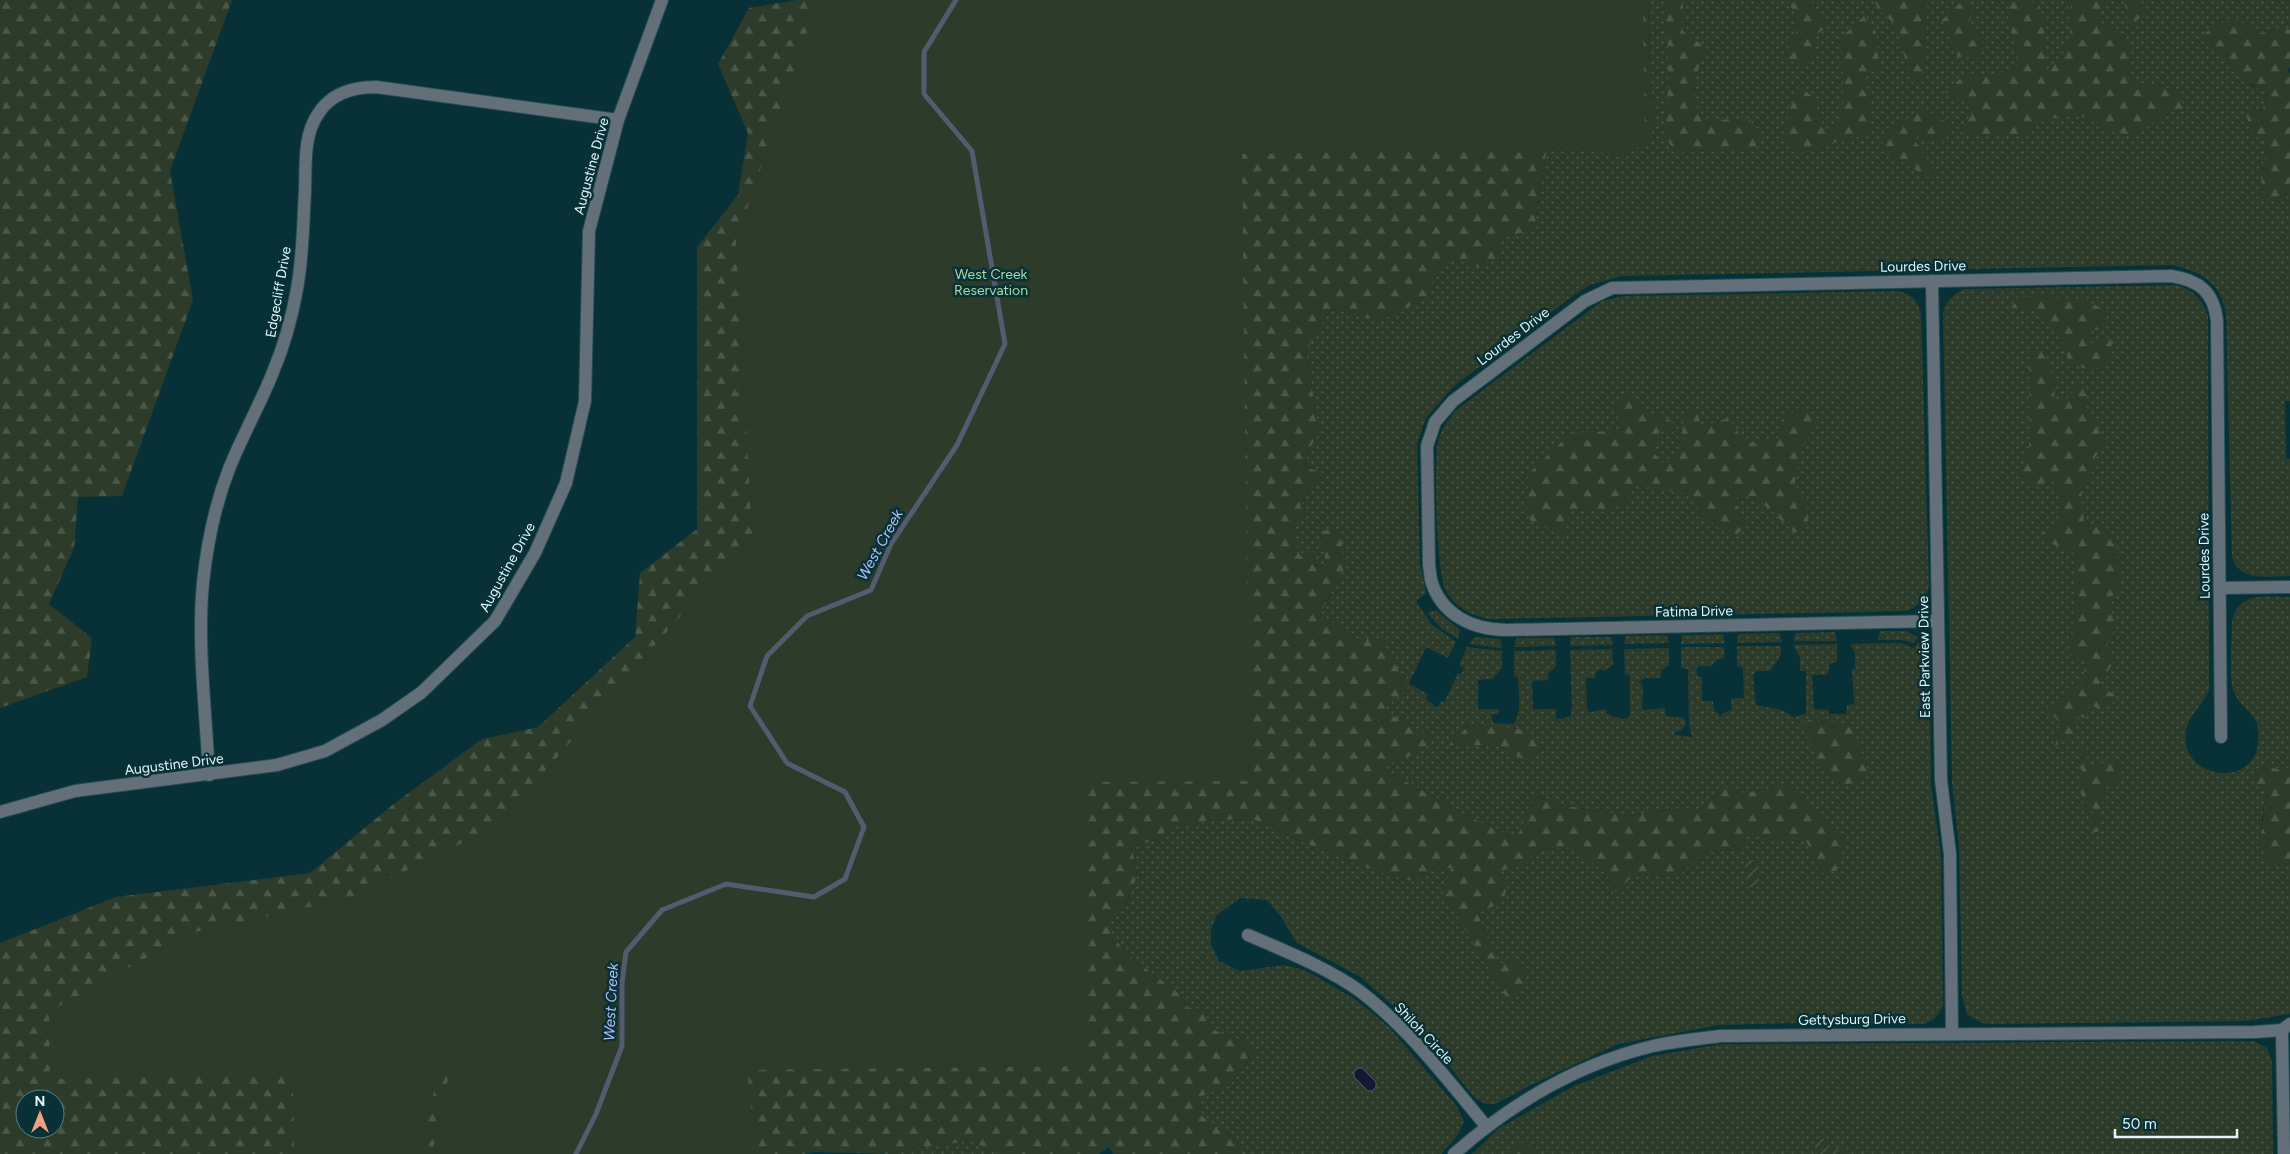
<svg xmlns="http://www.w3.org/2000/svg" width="2290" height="1154" viewBox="0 0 2290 1154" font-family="Figtree,sans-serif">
<defs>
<pattern id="grass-dots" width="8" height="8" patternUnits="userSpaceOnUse" patternTransform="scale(1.25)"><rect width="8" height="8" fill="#2c3b2a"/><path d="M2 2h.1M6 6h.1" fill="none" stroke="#4a584a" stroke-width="1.8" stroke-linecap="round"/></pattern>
<pattern id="forest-firs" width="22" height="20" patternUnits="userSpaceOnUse" patternTransform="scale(1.25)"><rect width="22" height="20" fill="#2c3b2a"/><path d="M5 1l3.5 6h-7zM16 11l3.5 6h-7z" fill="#4a584a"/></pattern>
<pattern id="garden-furrows" width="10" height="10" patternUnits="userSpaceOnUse" patternTransform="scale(1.25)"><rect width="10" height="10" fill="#2c3b2a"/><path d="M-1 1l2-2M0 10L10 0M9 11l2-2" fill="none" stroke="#4a584a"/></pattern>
</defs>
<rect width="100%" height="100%" fill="#073137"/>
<!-- grass -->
<g fill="url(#grass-dots)" fill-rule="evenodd">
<path d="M 1648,0 L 2290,0 L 2290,30 L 2283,27 L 2257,34 L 2250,85 L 2267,92 L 2263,109 L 2246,112 L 2267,142 L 2261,177 L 2263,197 L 2278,199 L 2290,191 L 2290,401 L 2285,401 L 2286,458 L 2290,459 L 2290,576 C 2268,576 2242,583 2232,558 L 2226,314 C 2220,282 2203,273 2173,265 L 1622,276 L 1590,285 L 1575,294 L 1453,387 L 1426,418 L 1417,444 L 1420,563 L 1426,593 L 1416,601 L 1431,624 L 1456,642 L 1448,658 L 1426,647 L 1409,684 L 1428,694 L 1426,699 L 1437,708 L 1441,701 L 1444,703 L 1458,673 L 1461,674 L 1464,668 L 1459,665 L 1467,647 L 1502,651 L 1502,668 L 1492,679 L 1478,680 L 1478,709 L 1499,709 L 1499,714 L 1491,714 L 1493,723 L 1513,724 C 1523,713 1518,690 1518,677 L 1514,676 L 1514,651 L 1556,650 L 1556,667 L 1549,672 L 1547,680 L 1532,681 L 1533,709 L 1556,709 L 1556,719 L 1570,717 L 1572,708 L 1570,650 L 1612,649 L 1613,665 L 1604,671 L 1600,669 L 1595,674 L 1595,679 L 1586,677 L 1587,709 L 1590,712 L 1606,709 L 1606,712 L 1613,717 L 1627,719 L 1630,715 L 1630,677 L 1628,674 L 1625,674 L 1624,649 L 1669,648 L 1669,665 L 1662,670 L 1660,678 L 1645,678 L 1640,682 L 1643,686 L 1642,708 L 1643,710 L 1665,708 L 1666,716 L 1684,718 L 1686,724 L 1681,731 L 1675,732 L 1675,735 L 1692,737 L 1689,724 L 1688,669 L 1681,668 L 1681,647 L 1724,647 L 1724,658 L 1718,659 L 1711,666 L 1698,666 L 1696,670 L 1698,676 L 1702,677 L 1702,701 L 1713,701 L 1714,711 L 1718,713 L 1720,717 L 1723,713 L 1732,710 L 1731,699 L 1744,698 L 1743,668 L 1737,666 L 1737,646 L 1781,646 L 1781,655 L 1770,671 L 1757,671 L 1753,675 L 1756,705 L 1782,710 L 1794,717 L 1806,714 L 1806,671 L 1800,671 L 1800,658 L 1793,645 L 1837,644 L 1837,661 L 1830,664 L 1827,675 L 1812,675 L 1814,709 L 1829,710 L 1829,714 L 1846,714 L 1847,705 L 1854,704 L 1852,669 L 1855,669 L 1855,653 L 1850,644 L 1901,643 L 1914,648 L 1921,639 L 1927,645 L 1930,654 L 1931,785 L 1941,856 L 1943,1007 L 1935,1018 L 1925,1024 L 1803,1023 L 1719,1025 L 1618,1044 L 1531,1085 L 1495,1104 L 1485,1104 L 1474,1097 L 1416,1025 L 1359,976 L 1297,943 L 1281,917 L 1267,900 L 1240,898 L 1217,915 L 1211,929 L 1211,944 L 1219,961 L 1240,971 L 1284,965 L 1305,970 L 1355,999 L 1388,1026 L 1456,1105 L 1464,1121 L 1458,1135 L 1441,1154 L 1253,1154 L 1202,1116 L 1199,1096 L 1230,1085 L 1256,1048 L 1207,1027 L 1206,1014 L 1185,1006 L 1181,995 L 1125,953 L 1107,927 L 1127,902 L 1137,876 L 1132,848 L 1154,840 L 1175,826 L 1214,820 L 1253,819 L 1291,837 L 1364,867 L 1411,881 L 1436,868 L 1451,868 L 1443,893 L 1460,920 L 1498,965 L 1477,911 L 1494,872 L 1529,864 L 1541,849 L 1573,847 L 1606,873 L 1680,874 L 1703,853 L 1742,848 L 1748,831 L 1766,838 L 1805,838 L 1820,873 L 1787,786 L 1743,793 L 1728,787 L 1700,809 L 1658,811 L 1629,816 L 1561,805 L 1536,796 L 1516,839 L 1466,815 L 1379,766 L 1417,753 L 1382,710 L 1358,640 L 1320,614 L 1331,594 L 1326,547 L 1324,566 C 1316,566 1313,564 1306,559 C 1280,541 1301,505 1312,484 L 1322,480 L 1313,468 L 1304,466 L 1311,446 L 1319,433 L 1306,350 L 1331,309 L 1379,321 L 1429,297 L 1435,275 L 1449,258 L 1502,238 L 1534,229 L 1548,142 L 1654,140 ZM 1468,725 L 1521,729 L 1544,748 L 1529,761 L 1496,745 L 1450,745 Z"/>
<path d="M 2176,285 C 2193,289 2202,299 2208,315 L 2209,689 C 2204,705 2188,715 2186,732 C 2179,778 2253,790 2258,743 C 2262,710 2241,713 2233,690 C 2229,675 2232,639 2232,621 C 2240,591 2264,597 2290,597 L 2290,770 L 2263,767 L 2266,791 L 2261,829 L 2284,866 L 2290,863 L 2290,1014 L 2246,1021 L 1985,1024 L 1967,1015 L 1962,996 L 1959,845 L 1952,784 L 1943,312 C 1946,301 1953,295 1963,289 Z"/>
<path d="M 1898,291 C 1911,294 1917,299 1921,312 L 1929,586 C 1926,599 1919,606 1907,611 L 1489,619 C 1471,616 1455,607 1446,591 C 1436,574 1434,462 1438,441 C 1441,429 1448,420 1455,411 L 1602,301 L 1624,296 Z"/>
<polygon points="1436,610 1460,630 1458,639 1441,628 1427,613"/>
<polygon points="1880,631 1907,631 1918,637 1914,643 1902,640 1878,640"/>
<polygon points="1835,632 1837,641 1794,641 1795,633"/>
<polygon points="1779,633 1782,642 1737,643 1738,634"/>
<polygon points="1723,634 1725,643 1681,644 1682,635"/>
<polygon points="1667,635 1669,643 1624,644 1626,636"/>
<polygon points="1475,637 1500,639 1502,648 1469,644"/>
<polygon points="1571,637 1611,637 1613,645 1570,646"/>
<polygon points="1516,638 1554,638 1556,646 1514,647"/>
<polygon points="2254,1041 2267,1048 2272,1061 2273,1154 1472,1154 1499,1128 1574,1086 1652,1056 1722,1044"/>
<polygon points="972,1141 999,1154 895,1154 911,1149"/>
</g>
<!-- forest -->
<g fill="url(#forest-firs)" fill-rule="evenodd">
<polygon points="0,0 232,0 170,171 193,300 122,496 78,497 74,548 49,604 92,638 87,677 0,708"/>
<path d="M 797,0 L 940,0 L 564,1154 L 0,1154 L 0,943 L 116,897 L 310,873 L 395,803 L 482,739 L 538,727 L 635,637 L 640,573 L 697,529 L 697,247 L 738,195 L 748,133 L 718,64 L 749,8 ZM 25,1099 L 55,1099 L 55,1129 L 25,1129 Z"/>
<polygon points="972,0 1648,0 1654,140 1614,158 1576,140 1548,142 1534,229 1502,238 1499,257 1481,268 1449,258 1435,275 1429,297 1379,321 1331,309 1306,351 1319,433 1311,446 1304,466 1323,473 1322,480 1312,484 1300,507 1306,510 1307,516 1296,520 1293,534 1300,555 1308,549 1314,553 1315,566 1324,566 1326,547 1322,543 1323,531 1341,528 1344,568 1320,614 1358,640 1381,638 1408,688 1383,710 1435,739 1417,753 1380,767 1466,815 1516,839 1535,796 1561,805 1629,816 1658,811 1700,809 1728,787 1743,793 1787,786 1815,807 1845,843 1836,871 1820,873 1805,838 1766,838 1749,831 1742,848 1703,853 1680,874 1635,874 1616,892 1606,873 1573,847 1541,849 1530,864 1494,872 1508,885 1502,903 1477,912 1498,964 1518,960 1527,976 1516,997 1509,1002 1443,893 1451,868 1436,868 1411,881 1364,867 1291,837 1253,819 1214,820 1175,826 1154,840 1132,848 1137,876 1127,902 1108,927 1125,953 1181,995 1185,1006 1206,1014 1207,1027 1256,1048 1230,1085 1199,1097 1202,1116 1253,1154 1113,1154 1109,1147 1099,1154 999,1154 971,1141 911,1149 895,1154 815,1152 803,1154 584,1154"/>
<path d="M 1663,0 L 1683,0 L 1683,31 L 1705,47 L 1695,81 L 1694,102 L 1704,121 L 1748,118 L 1760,133 L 1756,149 L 1677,153 L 1665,138 C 1668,93 1671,44 1663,0 Z"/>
<polygon points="1785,0 1811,0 1827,26 1814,37 1814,56 1801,67 1783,55 1796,35 1797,13 1785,2"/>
<path d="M 1874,0 L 1928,0 L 1922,79 L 1913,83 C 1905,66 1904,48 1897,30 C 1893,18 1878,13 1874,0 Z"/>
<polygon points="1963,0 1969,0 1975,8 1969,21 1984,35 1981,58 1958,57 1942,20"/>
<polygon points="2013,0 2028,0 2040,6 2044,24 2046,76 2070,43 2071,0 2106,0 2097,20 2129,40 2128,80 2178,90 2185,110 2169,112 2132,136 2108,130 2079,115 2046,119 2022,135 1959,136 1975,108 1945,92 1965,75 1996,75 2019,66 2007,13"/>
<polygon points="2124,0 2142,0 2144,13 2130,28"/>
<polygon points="1864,16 1876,32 1879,70 1865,73 1869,100 1869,136 1850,138 1801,153 1786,140 1788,113 1799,86 1817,100 1823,129 1838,127 1843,99 1842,37"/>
<path d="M 2234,16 L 2257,34 L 2283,27 L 2290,30 L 2290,67 L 2288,71 L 2290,73 L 2290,191 L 2278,199 L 2263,198 L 2261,177 L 2267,142 L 2253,135 L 2245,112 L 2263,109 L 2267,93 C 2239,79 2222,58 2203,34 Z"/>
<polygon points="1927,109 1949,125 1943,144 1918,136 1914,140 1937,170 1928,178 1881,148 1886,129"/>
<path d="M 2020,296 C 2050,298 2086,293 2108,314 L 2100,330 L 2085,329 L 2091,344 L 2099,338 L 2113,338 L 2109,361 L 2092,371 L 2070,363 L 2063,344 L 2039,310 L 2011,308 Z"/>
<polygon points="2029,351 2044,352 2055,377 2054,401 2065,402 2078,385 2087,391 2086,405 2105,444 2095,457 2090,480 2081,490 2084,523 2102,526 2117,544 2119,587 2108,602 2116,626 2107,645 2115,660 2098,686 2114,694 2115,701 2102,710 2091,705 2087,708 2089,711 2085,718 2078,716 2072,735 2055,746 2060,723 2047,708 2082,684 2086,662 2070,655 2075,595 2075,553 2062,551 2041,534 2062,518 2059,491 2052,480 2033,488 2018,474 2029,450 2030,410"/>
<polygon points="1629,393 1648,412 1672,421 1676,431 1668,434 1660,429 1654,453 1661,463 1677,455 1682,438 1683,417 1690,410 1697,414 1702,426 1729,418 1745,444 1778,440 1782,420 1803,405 1815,424 1801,451 1793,492 1807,499 1808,524 1795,533 1755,496 1732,498 1748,525 1732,538 1708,520 1685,493 1631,485 1627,502 1606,512 1570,509 1564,537 1530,520 1527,506 1528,474 1569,435 1584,432 1625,431 1614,408"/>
<path d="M 1818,717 L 1853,726 L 1868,773 L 1847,786 C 1823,774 1811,748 1801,723 Z"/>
<polygon points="1469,725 1521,729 1544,747 1529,762 1496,745 1449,745"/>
<polygon points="2082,749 2087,750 2087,757 2089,763 2100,766 2105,761 2119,763 2121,774 2113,785 2103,787 2107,798 2100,805 2100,822 2098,825 2100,829 2097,832 2093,832 2090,828 2092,824 2090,815 2094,812 2093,807 2087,813 2083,806 2082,796 2078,786 2082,782 2080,776 2082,771 2078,764 2082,757 2080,751"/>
<polygon points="2263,767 2290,770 2290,863 2284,866 2270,864 2260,847 2266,791 2248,777"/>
<polygon points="1519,1141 1532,1147 1534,1154 1506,1154"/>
</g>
<!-- park -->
<polygon fill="#2c3b2a" points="818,0 1643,0 1645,147 1242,154 1249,781 1083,782 1086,1066 747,1070 756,1154 432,1154 449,1074 438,1072 421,1154 294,1154 293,1075 50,1079 49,1012 191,933 350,898 497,826 752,534 736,241"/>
<!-- garden -->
<g fill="url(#garden-furrows)">
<polygon points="1745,860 1758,860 1759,887 1746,887"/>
<polygon points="1823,1138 1831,1148 1843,1151 1844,1154 1815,1154 1815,1142"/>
</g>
<!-- water -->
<polygon fill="#161833" stroke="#535b6e" points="1358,1068 1362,1068 1376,1082 1376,1087 1372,1091 1368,1091 1354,1077 1354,1072"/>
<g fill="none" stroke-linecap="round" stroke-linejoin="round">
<!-- stream -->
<polyline stroke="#535b6e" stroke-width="5" points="576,1154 596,1114 622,1046 622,983 626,952 662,910 726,884 814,897 845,879 864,827 845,792 787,763 750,706 767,656 807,616 871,590 891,544 957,445 1005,344 972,151 924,94 924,52 956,0"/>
<defs>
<g id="street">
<polyline points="1932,281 1941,780 1950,854 1952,1033"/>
<polyline points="2220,588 2290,587"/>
<path d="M 1938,621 L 1507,630 C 1473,630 1441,615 1431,580 L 1429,565 L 1427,446 L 1435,422 L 1453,401 L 1585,301 L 1612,288 L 2171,276 C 2199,280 2214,292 2217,321 L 2221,737"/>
<path d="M 209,775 C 206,715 197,642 203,583 C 207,544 215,505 229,469 C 242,436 260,405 273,372 C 284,346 292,317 297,289 C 303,257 303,224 305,191 C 306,166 303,136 318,114 C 331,93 353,87 376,87 L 618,120"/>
<polyline points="0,812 75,791 277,765 325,751 382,720 422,692 495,621 535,553 566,483 585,401 589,231 618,120 662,0"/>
<path d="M 1248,935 C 1283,950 1330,969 1361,992 C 1409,1029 1447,1079 1486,1126"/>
<polyline points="2282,1030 2284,1154"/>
<path d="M 1454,1154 C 1512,1103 1577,1064 1653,1046 C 1675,1041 1698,1039 1720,1036 L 2255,1032 L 2282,1030 L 2290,1024"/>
</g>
</defs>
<!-- street casing -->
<use href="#street" stroke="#264d52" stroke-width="14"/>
<!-- street -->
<use href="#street" stroke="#647079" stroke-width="12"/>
</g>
<g text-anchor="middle" stroke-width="5" stroke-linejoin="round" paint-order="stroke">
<!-- street labels -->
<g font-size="14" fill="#e1f6f9" stroke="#073137">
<text transform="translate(591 166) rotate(-75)" y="5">Augustine Drive</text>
<text transform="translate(1923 266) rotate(-1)" y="5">Lourdes Drive</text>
<text transform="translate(278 292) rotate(-80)" y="5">Edgecliff Drive</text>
<text transform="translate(1513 336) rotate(-37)" y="5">Lourdes Drive</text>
<text transform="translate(2204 556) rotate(-91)" y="5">Lourdes Drive</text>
<text transform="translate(507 567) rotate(-61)" y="5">Augustine Drive</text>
<text transform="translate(1694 611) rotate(-1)" y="5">Fatima Drive</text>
<text transform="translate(1924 657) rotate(-91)" y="5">East Parkview Drive</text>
<text transform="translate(174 764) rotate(-7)" y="5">Augustine Drive</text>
<text transform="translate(1852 1019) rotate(-1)" y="5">Gettysburg Drive</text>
<text transform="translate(1424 1033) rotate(47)" y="5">Shiloh Circle</text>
</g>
<!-- park labels -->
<g font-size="14" fill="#abd8a6" stroke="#073137">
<text x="991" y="279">West Creek<tspan x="991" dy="16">Reservation</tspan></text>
</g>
<!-- water labels -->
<g font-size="15" font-style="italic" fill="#b6bff9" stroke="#073137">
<text transform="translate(880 545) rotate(-61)" y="5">West Creek</text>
<text transform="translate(611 1002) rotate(-87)" y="5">West Creek</text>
</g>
</g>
<!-- north arrow -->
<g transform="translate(40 1114)"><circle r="24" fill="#073137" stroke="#5e8085"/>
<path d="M0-4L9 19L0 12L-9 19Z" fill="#f3a082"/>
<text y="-8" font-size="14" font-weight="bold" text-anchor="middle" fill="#e1f6f9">N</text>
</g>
<!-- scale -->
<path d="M2115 1129v8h122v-8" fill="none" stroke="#e1f6f9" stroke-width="2.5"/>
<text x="2122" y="1129" font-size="15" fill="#e1f6f9" stroke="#073137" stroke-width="4" paint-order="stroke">50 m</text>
</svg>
